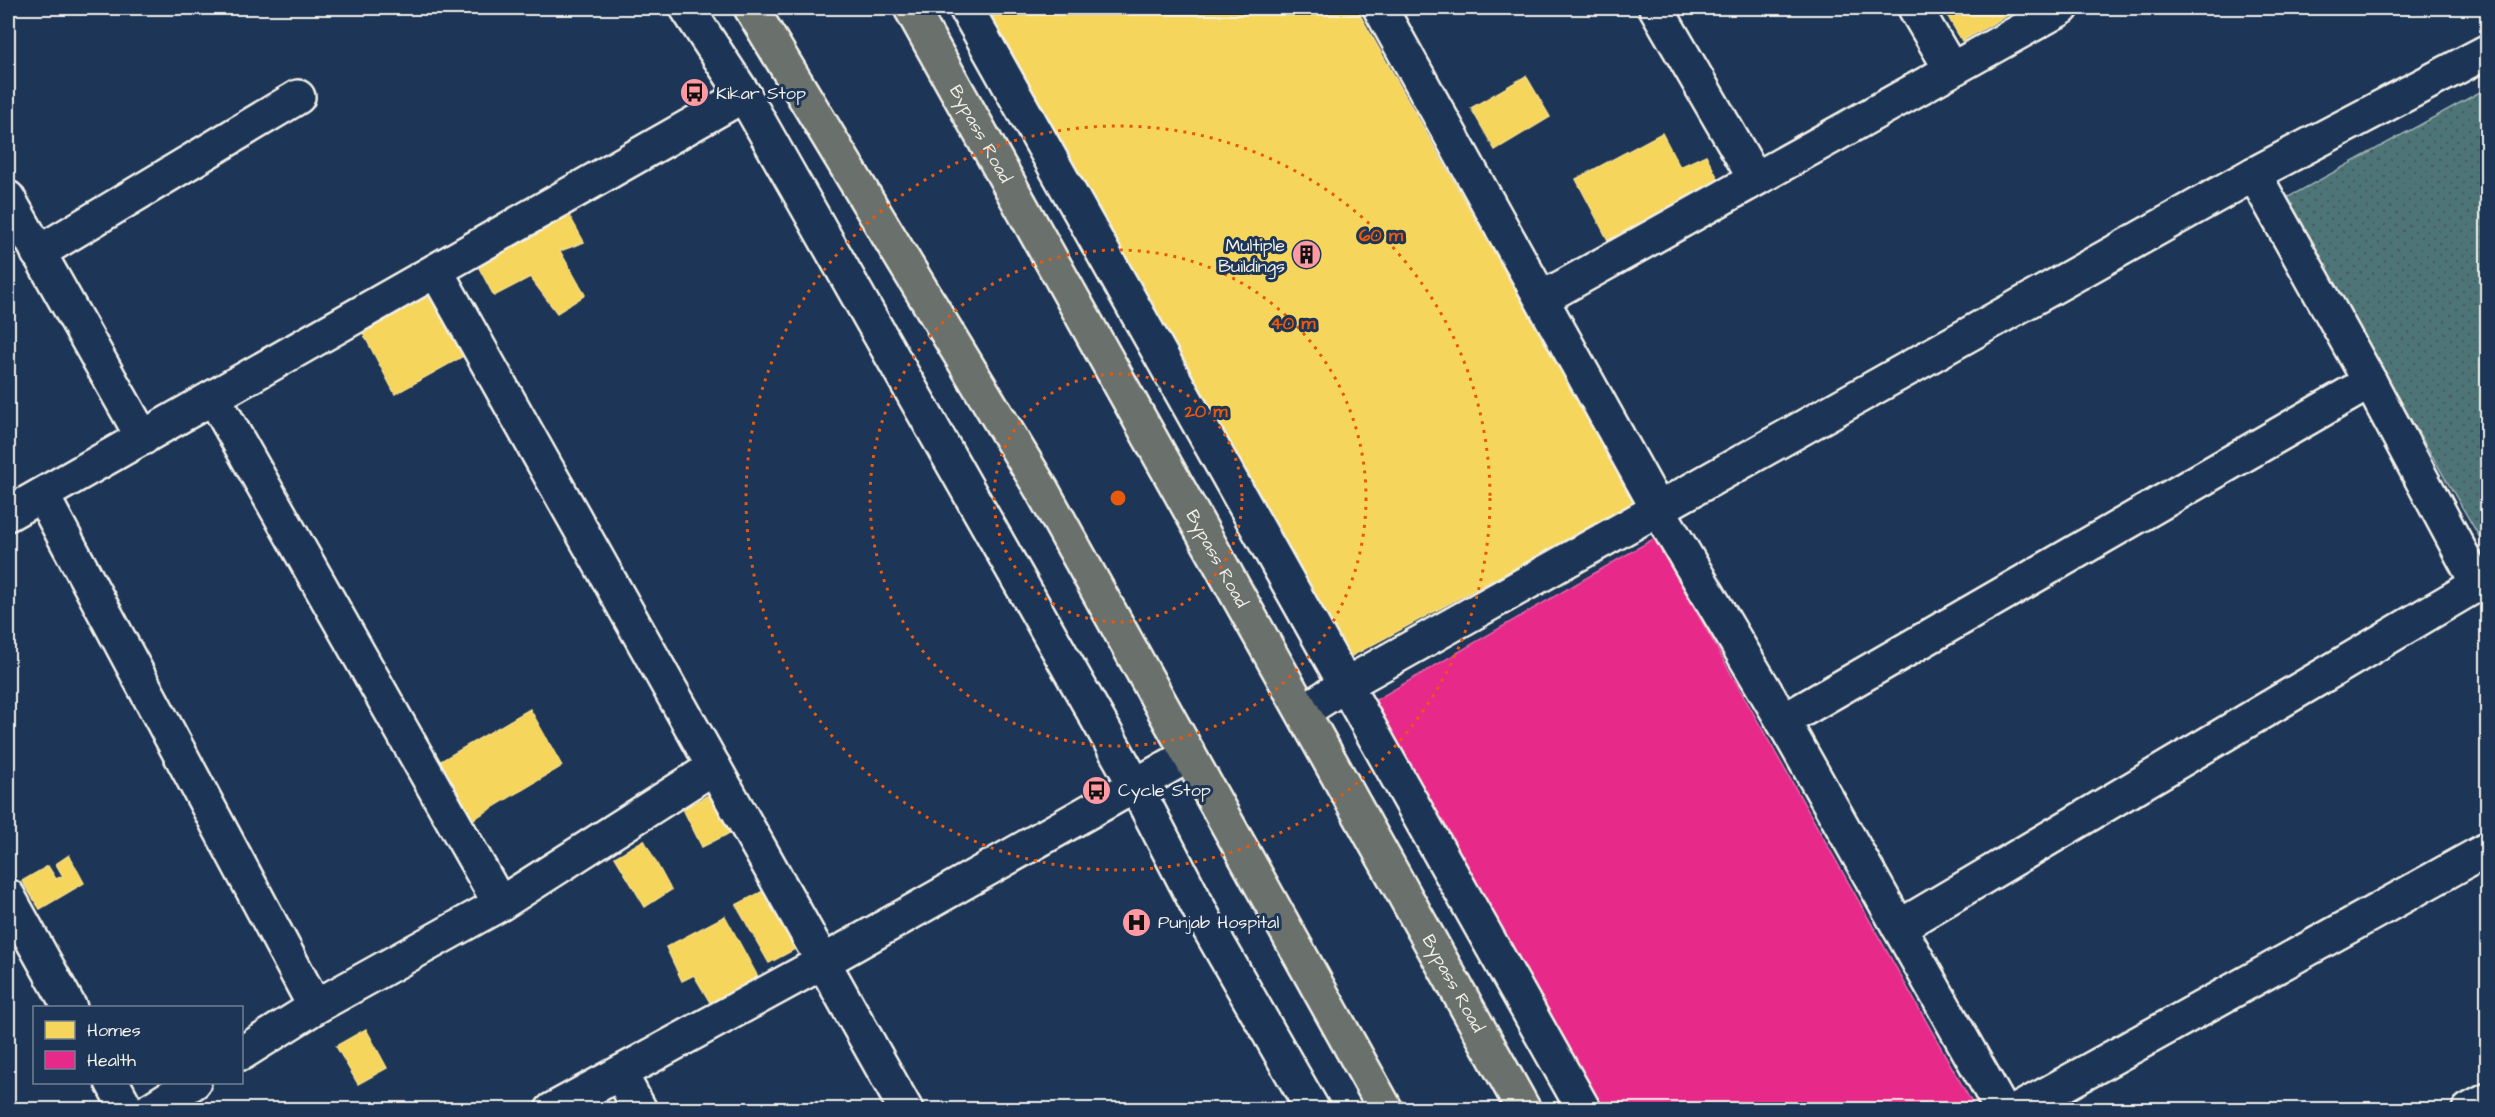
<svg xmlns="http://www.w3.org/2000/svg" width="2495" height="1117" viewBox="0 0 2495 1117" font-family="'Architects Daughter',sans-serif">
<defs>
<pattern id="park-dots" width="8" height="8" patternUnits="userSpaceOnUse" patternTransform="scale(1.5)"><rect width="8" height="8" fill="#4d7478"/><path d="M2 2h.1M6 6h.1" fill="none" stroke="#4b5c5c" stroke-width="1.8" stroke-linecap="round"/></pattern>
</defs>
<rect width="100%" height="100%" fill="#1d3557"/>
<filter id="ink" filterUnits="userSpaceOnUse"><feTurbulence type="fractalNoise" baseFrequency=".0167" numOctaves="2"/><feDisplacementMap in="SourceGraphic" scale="12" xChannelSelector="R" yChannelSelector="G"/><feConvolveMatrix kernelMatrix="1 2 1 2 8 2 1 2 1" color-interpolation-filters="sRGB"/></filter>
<g filter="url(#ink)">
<!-- park -->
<polygon fill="url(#park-dots)" stroke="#a0b2b0" stroke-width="1.5" points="2487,88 2487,550 2283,200"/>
<!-- homes -->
<g fill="#f6d55c" stroke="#f5dd86" stroke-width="1.5">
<polygon points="985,8 1356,8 1635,503 1335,665"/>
<polygon points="1943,8 2020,8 1962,41"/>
<polygon points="1526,76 1550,117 1495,150 1471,108"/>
<polygon points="1662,133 1680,167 1706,155 1719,181 1609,242 1576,179"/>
<polygon points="568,213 584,242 560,251 585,295 557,313 530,277 494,296 476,262"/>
<polygon points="432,293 467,354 395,394 363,333"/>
<polygon points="530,709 562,766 467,823 434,765"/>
<polygon points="712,793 730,833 702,847 683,809"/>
<polygon points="644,840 671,890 645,907 615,857"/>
<polygon points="69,855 84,883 40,909 22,881 48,866 56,879 63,876 56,864"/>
<polygon points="767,889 797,948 769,963 736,905"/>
<polygon points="725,916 759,979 711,1004 694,975 682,981 666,947"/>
<polygon points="366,1029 387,1068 358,1084 336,1046"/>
</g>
<!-- health -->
<polygon fill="#e7298a" stroke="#eb65a6" stroke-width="1.5" points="1655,538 1976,1110 1591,1110 1362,708"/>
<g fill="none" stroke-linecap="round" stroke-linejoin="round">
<defs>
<g id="minor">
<polyline points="687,8 744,95 1135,785 1209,928 1313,1110"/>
<polyline points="966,8 1584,1110"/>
<polyline points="1380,8 1659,511 1783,721 2002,1110"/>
<polyline points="1656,8 1755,179"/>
<polyline points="1915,8 1951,69"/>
<polyline points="2254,174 2370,382 2477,583"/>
<polyline points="8,198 143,438"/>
<polyline points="38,253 298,97"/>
<polyline points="436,271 906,1110"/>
<polyline points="1543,298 2062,8"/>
<polyline points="214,398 500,904"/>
<polyline points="42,495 315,1007"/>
<polyline points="8,514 744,95"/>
<polyline points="1304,711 1345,685 2254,174 2488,51"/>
<polyline points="1783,721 2370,382"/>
<polyline points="8,896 70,1008"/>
<polyline points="1899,927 2488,578"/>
<polyline points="242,1053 315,1007 500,904 714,767"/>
<polyline points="620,1073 640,1110"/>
<polyline points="112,1082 127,1110"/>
<polyline points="150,1110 194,1082"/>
<polyline points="552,1110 823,962 1189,755"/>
<polyline points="2018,1110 2488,849"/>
<polyline points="2469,1110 2488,1100"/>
</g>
<g id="major">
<polyline points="751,8 1042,490 1386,1110"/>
<path id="s1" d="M 911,8 L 1524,1110"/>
</g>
</defs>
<!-- minor casing -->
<use href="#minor" stroke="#f4f1e8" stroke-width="38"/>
<!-- major casing -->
<use href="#major" stroke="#f4f1e8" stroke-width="38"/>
<!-- minor -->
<use href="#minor" stroke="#1d3557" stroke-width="33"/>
<!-- major -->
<use href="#major" stroke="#6a716d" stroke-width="33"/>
</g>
</g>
<!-- distance rings -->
<g fill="none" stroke="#e8590c" stroke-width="3" stroke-dasharray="3 6">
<circle cx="1118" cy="498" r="124"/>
<circle cx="1118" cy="498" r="248"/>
<circle cx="1118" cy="498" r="372"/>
</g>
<!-- icons -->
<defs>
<symbol id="bus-disc" viewBox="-11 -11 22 22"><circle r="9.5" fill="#ff9aa2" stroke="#1d3557"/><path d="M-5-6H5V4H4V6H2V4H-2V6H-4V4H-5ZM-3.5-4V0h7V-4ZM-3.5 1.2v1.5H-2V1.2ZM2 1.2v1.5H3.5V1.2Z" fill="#111"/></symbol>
<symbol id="building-disc" viewBox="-11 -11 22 22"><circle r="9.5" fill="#ff9aa2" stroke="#1d3557"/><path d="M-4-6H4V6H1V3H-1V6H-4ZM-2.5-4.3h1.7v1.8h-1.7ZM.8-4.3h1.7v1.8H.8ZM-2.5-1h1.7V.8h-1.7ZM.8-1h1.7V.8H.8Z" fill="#111"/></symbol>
<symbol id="hospital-disc" viewBox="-11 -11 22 22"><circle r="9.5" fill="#ff9aa2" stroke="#1d3557"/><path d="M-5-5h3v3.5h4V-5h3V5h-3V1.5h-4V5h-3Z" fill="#111"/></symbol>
</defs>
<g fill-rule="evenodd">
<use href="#bus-disc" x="678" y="76" width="33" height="33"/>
<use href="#building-disc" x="1290" y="238" width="33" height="33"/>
<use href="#bus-disc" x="1080" y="774" width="33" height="33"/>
<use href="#hospital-disc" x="1120" y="906" width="33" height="33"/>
</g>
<g text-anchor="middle" stroke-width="6" stroke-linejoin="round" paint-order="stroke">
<!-- poi labels -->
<g font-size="18" fill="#f4f1e8" stroke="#1d3557" text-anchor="start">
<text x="716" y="99">Kikar Stop</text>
<text x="1285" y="251" text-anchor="end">Multiple<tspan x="1285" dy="21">Buildings</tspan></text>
<text x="1118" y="796">Cycle Stop</text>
<text x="1158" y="928">Punjab Hospital</text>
</g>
<!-- street labels -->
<g font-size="18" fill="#f4f1e8" stroke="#1d3557">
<text dy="6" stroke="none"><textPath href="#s1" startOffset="144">Bypass Road</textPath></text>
<text dy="6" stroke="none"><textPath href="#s1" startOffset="630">Bypass Road</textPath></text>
<text dy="6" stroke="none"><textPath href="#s1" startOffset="1116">Bypass Road</textPath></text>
</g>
</g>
<circle cx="1118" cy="498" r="9" fill="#e8590c" stroke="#1d3557" stroke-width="3"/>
<g font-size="18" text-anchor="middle" font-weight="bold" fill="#e8590c" stroke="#1d3557" stroke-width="6" stroke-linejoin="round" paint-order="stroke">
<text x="1381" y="241">60 m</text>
<text x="1293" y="329">40 m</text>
<text x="1206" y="417">20 m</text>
</g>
<!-- margin -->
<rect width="2495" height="1117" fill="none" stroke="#1d3557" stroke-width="30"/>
<rect x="15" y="15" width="2465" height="1087" fill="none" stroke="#f4f1e8" stroke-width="2" filter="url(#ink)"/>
<!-- legend -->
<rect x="33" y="1006" width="210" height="78" fill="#1d3557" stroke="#738091" stroke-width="1.5"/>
<rect x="45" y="1021" width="30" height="18" fill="#f6d55c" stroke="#738091" stroke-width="1.5"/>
<text x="87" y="1036" font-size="18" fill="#f4f1e8">Homes</text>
<rect x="45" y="1051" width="30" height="18" fill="#e7298a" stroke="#738091" stroke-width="1.5"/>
<text x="87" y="1066" font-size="18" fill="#f4f1e8">Health</text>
</svg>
